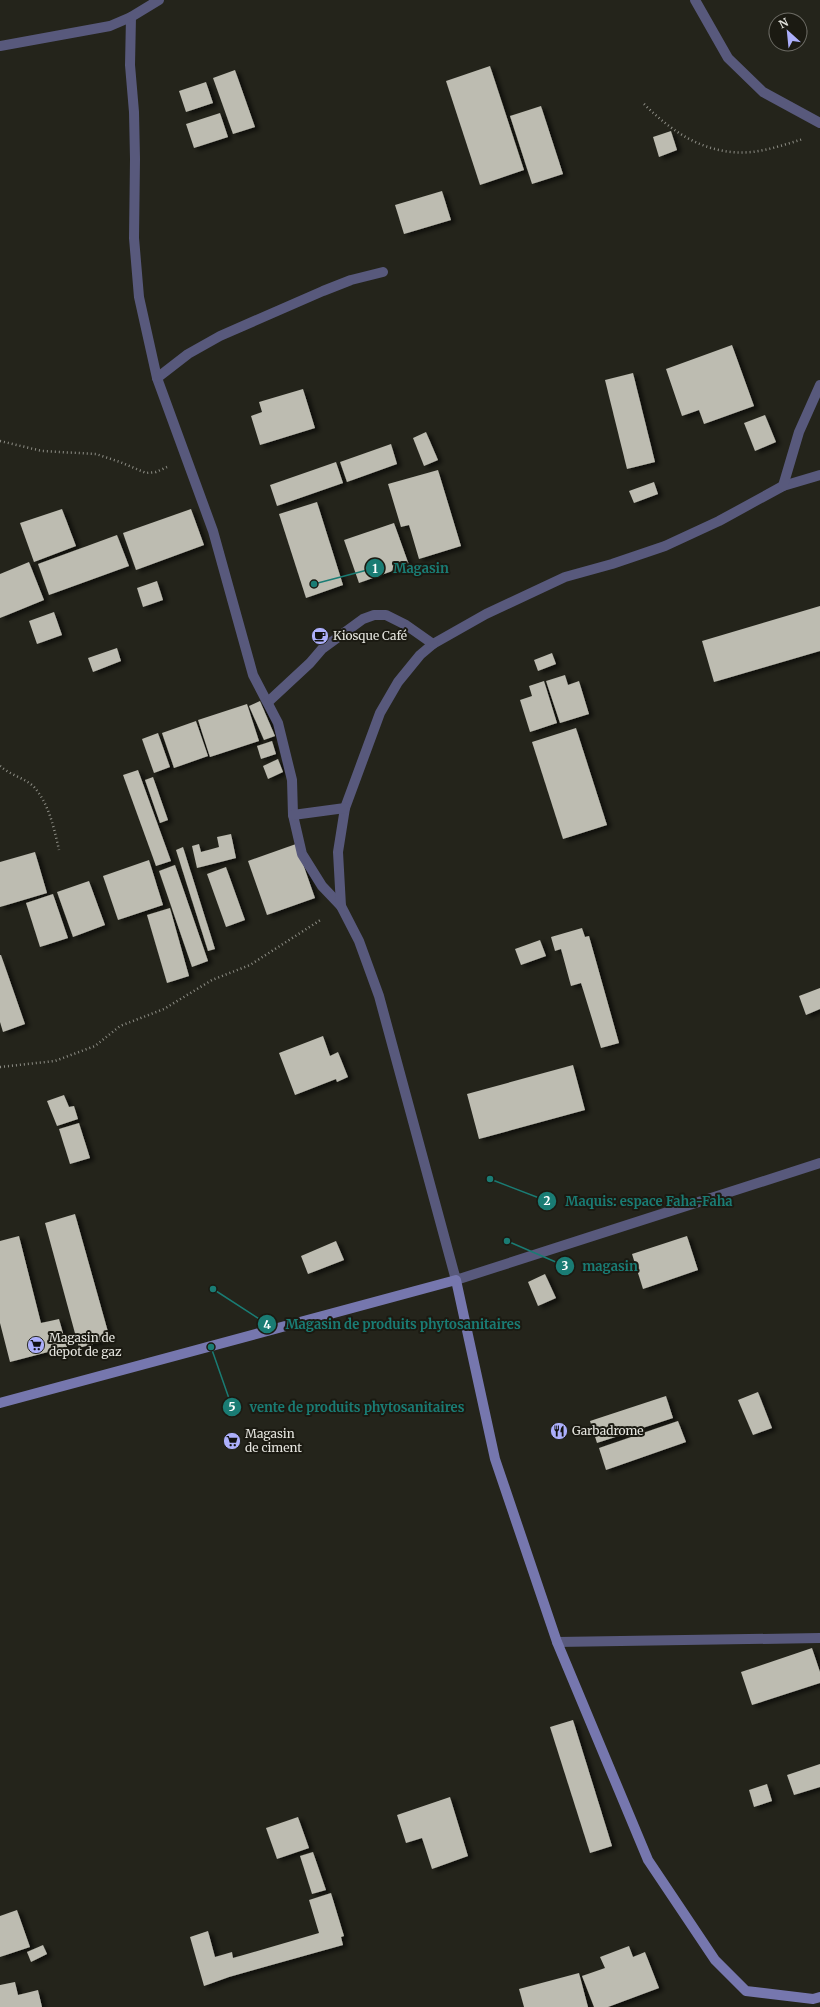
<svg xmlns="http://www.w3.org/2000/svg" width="820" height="2007" viewBox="0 0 820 2007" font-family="Merriweather,serif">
<defs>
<filter id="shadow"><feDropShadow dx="4.5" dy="2.5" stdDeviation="2" flood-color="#0009"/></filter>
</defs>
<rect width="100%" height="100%" fill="#24241b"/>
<!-- building -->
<g fill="#bdbcb1" filter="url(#shadow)">
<polygon points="490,66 524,170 480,185 446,81"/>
<polygon points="235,70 255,127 233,134 213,78"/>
<polygon points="206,82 213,103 186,112 179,91"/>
<polygon points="541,106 563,174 532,184 510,116"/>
<polygon points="220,113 228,137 194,148 186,124"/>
<polygon points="671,131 677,150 659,157 653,137"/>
<polygon points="442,191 451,220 404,234 395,205"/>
<polygon points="732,345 754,406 704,424 699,410 682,416 666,369"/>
<polygon points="633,373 655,462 627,469 605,380"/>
<polygon points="303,389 315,428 260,445 251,416 262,412 259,402"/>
<polygon points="765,415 776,442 755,451 744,423"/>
<polygon points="426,432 438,460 424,466 413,438"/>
<polygon points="391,444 397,464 347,482 340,462"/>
<polygon points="336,462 343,483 277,506 270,485"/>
<polygon points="438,470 461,546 419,559 409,525 401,527 388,484"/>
<polygon points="654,482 658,494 634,503 629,491"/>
<polygon points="317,502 343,585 306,598 279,514"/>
<polygon points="62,509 76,546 34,562 20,523"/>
<polygon points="191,509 204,545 136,570 123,533"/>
<polygon points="394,523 409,565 359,583 344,540"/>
<polygon points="117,535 129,566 49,595 38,564"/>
<polygon points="29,562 44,600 0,618 0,574"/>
<polygon points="157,581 163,600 143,607 137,588"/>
<polygon points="820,606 820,651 714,682 702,641"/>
<polygon points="54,612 62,635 37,644 29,621"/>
<polygon points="117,648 121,661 93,672 88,658"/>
<polygon points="552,653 556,664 538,671 534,660"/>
<polygon points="565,675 568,685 579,681 589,714 560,723 546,681"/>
<polygon points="544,681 557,723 530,732 520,700 532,696 529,686"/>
<polygon points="260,701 275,736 264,740 249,706"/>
<polygon points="247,704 259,741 210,757 198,720"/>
<polygon points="196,721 208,756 174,768 162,733"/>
<polygon points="576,728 607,825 563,839 532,742"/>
<polygon points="158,733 170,767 154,773 142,739"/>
<polygon points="272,741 276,754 261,759 257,746"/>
<polygon points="278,759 283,772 268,779 263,766"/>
<polygon points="138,770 171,861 156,866 123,775"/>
<polygon points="153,777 168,820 160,823 145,780"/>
<polygon points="231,834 236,858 197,868 192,846 199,844 201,852 219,847 217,837"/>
<polygon points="296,844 315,898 267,915 248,861"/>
<polygon points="183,847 215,949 208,951 176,850"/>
<polygon points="35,852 47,893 0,907 0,862"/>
<polygon points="149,860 163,905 118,920 103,876"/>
<polygon points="175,865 208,961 192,967 159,871"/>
<polygon points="226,867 245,920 226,927 207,874"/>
<polygon points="89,881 105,925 73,937 57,892"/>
<polygon points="53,894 68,938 40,947 26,903"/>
<polygon points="170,908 189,976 167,983 147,915"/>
<polygon points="582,928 585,937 589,936 619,1043 601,1048 581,983 571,986 561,949 555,951 551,937"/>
<polygon points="540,940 546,956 521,965 515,949"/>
<polygon points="0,955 1,955 25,1024 3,1032 0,1022"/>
<polygon points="820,988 820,1009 806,1015 799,996"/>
<polygon points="323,1036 330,1056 338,1052 348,1077 337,1082 336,1079 295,1095 279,1053"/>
<polygon points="573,1065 585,1110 479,1139 467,1094"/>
<polygon points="64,1095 69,1107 74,1106 78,1119 57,1126 47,1101"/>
<polygon points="79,1123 90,1158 70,1164 59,1129"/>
<polygon points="75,1214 110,1339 79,1348 45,1223"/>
<polygon points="19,1236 41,1323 59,1319 67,1347 10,1362 0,1323 0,1241"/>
<polygon points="687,1236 698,1270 643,1289 632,1254"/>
<polygon points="336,1241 344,1260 308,1274 301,1256"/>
<polygon points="545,1274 556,1298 538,1306 528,1282"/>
<polygon points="758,1392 772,1428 753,1435 738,1400"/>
<polygon points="666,1396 673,1418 597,1443 590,1421"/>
<polygon points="678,1421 686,1442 606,1470 599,1448"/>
<polygon points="812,1648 820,1672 820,1683 752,1705 741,1672"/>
<polygon points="573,1720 612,1846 590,1853 550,1727"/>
<polygon points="820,1764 820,1787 794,1795 787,1775"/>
<polygon points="767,1784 772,1801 754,1807 749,1790"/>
<polygon points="450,1797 468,1856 432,1869 422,1838 406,1843 397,1815"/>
<polygon points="298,1817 309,1848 277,1859 266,1828"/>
<polygon points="313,1852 326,1890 312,1894 300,1856"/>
<polygon points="331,1893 344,1936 341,1937 343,1945 229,1977 204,1986 190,1937 208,1931 215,1957 232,1952 233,1958 319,1933 309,1900"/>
<polygon points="17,1910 30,1947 0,1957 0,1916"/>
<polygon points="43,1945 47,1954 31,1962 27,1952"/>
<polygon points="629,1946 633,1957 645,1952 659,1988 608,2007 594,2007 582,1976 605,1968 600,1957"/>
<polygon points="579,1973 588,2007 524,2007 519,1989"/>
<polygon points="15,1982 18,1995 38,1990 42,2007 0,2007 0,1985"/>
</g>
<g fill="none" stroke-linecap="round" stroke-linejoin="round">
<!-- path -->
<g stroke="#8e8e86" stroke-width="2.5" stroke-dasharray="1 3" stroke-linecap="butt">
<path d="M 644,104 C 674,134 708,156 752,152 C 769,150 787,144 803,139"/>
<polyline points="0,441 42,451 96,454 120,462 146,473 156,472 167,467"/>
<path d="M 0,766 C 10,775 25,778 34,787 C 49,804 54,828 59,850"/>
<polyline points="0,1067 55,1061 95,1046 120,1026 164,1009 212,980 250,965 322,919"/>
</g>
<!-- street -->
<g stroke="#58597c" stroke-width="10">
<polyline points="695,0 728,58 763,92 820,123"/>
<polyline points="131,17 130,65 134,112 135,159 134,238 139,297 157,378 213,531 253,675 278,723 292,780 293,815 302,854 322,886 341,906"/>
<polyline points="0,46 110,26 131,17 159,0"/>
<polyline points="157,378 188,354 220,336 323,291 351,280 383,272"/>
<polyline points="820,475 783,486 719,521 665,546 612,564 565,577 486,614 433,644 420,655 398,682 380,713 345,808 338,852 341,906 359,941 379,996 456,1280 820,1163"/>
<polyline points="783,486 799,432 820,385"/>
<polyline points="268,702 310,663 322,649 363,619 374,615 386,615 406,625 433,644"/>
<polyline points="293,815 345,808"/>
<polyline points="557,1642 820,1638"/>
</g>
<!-- secondary -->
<polyline stroke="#7677ae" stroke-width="10" points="0,1403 456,1280 495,1459 557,1642 648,1860 715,1960 746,1991 813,1999 820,1997"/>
</g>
<!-- icons -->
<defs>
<symbol id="cafe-disc" viewBox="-11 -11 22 22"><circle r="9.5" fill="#acaffb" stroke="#1b1a12"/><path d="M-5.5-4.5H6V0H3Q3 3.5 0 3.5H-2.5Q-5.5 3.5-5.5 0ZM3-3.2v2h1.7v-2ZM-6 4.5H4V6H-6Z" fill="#111"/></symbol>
<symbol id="supermarket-disc" viewBox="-11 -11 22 22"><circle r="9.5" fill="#acaffb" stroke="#1b1a12"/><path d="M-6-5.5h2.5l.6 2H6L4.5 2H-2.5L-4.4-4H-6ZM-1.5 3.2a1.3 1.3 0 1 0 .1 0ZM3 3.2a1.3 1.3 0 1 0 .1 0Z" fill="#111"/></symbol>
<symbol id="restaurant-disc" viewBox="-11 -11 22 22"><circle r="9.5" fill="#acaffb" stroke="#1b1a12"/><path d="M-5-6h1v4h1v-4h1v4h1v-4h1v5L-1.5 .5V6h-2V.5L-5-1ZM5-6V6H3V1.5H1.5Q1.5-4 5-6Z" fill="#111"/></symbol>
</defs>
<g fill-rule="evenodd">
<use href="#cafe-disc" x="310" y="626" width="20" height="20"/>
<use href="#supermarket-disc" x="26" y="1335" width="20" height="20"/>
<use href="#restaurant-disc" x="549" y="1421" width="20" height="20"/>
<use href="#supermarket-disc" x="222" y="1431" width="20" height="20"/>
</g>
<g text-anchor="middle" stroke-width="4" stroke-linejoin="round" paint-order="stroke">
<!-- poi labels -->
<g font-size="12" fill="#e5e5df" stroke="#1b1a12" text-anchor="start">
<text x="333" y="640">Kiosque Café</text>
<text x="49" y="1342">Magasin de<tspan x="49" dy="14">depot de gaz</tspan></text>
<text x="572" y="1435">Garbadrome</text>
<text x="245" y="1438">Magasin<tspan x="245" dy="14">de ciment</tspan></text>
</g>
</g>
<!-- callouts -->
<path fill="none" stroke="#1a7c74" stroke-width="1.5" d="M314 584L375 568M490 1179L547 1201M507 1241L565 1266M213 1289L267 1324M211 1347L232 1407"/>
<g fill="#1a7c74" stroke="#1b1a12" stroke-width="1.5">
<circle cx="314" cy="584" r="4"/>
<circle cx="490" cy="1179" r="4"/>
<circle cx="507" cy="1241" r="4"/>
<circle cx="213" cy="1289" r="4"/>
<circle cx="211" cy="1347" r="4"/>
<circle cx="375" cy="568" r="10"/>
<circle cx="547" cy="1201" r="10"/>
<circle cx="565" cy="1266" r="10"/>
<circle cx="267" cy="1324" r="10"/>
<circle cx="232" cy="1407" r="10"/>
</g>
<g font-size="12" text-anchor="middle" font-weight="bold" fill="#fff">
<text x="375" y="573">1</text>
<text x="547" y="1205">2</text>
<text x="565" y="1270">3</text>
<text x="267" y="1329">4</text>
<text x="232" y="1411">5</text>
</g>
<g font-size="13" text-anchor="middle" font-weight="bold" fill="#1a7c74" stroke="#1b1a12" stroke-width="4" stroke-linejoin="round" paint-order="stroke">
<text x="421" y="573">Magasin</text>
<text x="649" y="1206">Maquis: espace Faha-Faha</text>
<text x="610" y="1271">magasin</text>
<text x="403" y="1329">Magasin de produits phytosanitaires</text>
<text x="357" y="1412">vente de produits phytosanitaires</text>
</g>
<!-- north arrow -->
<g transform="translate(788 32) rotate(333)"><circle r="19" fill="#1b1a12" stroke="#6c6b64"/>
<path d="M0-3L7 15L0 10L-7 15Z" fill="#acaffb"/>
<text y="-6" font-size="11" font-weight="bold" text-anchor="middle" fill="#e5e5df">N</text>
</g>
</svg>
